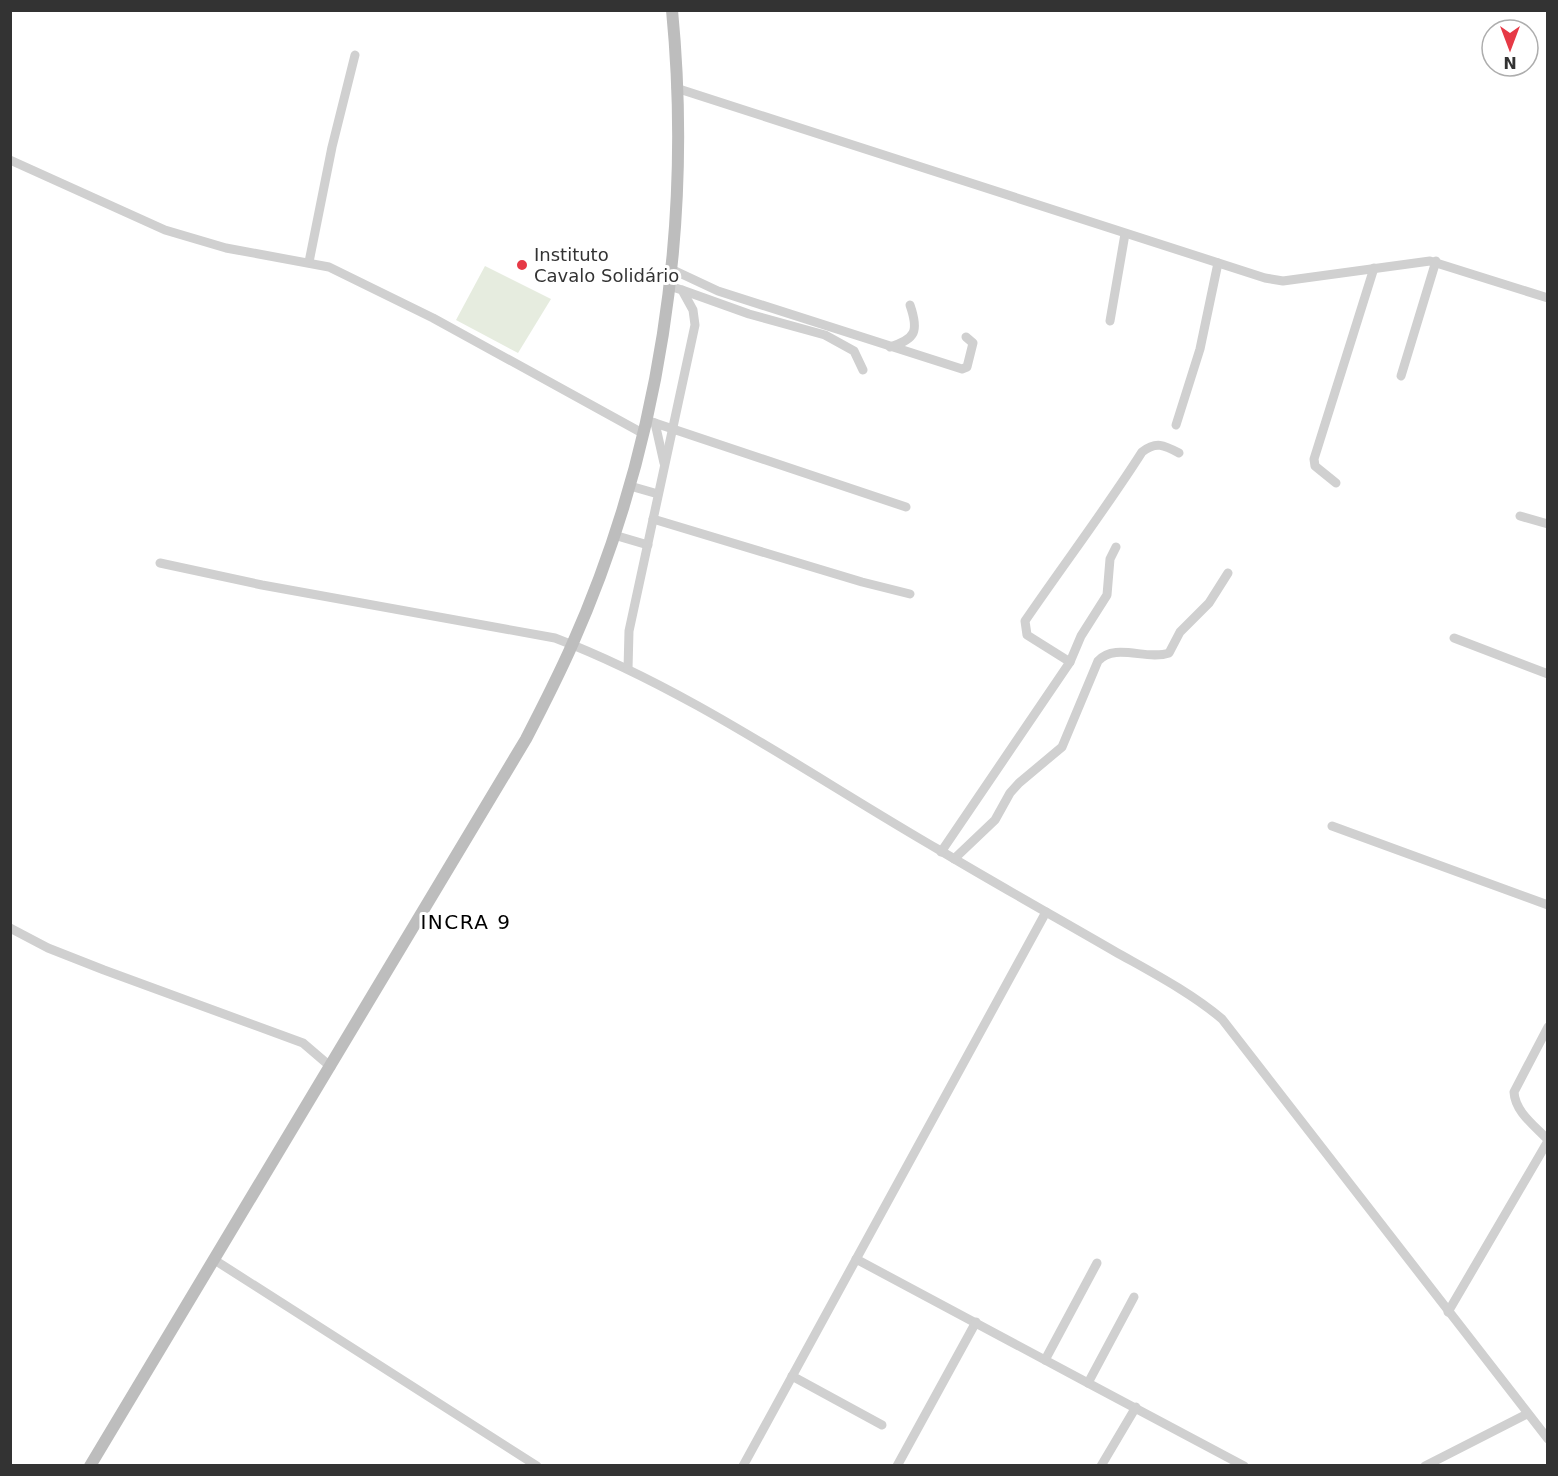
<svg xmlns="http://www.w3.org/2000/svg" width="1558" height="1476" viewBox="0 0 1558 1476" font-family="'DejaVu Sans',sans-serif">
<rect width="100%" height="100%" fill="#fff"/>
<!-- green -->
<polygon fill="#e6ecdf" points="485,266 551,299 518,353 456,320"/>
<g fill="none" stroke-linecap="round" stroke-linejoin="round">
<!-- minor -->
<g stroke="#d0d0d0" stroke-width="9">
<polyline points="676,88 1265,278 1283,281 1430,261 1548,298"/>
<polyline points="10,160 165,230 226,248 329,267 433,318 644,434"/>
<polyline points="309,262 332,147 355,55"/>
<polyline points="671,269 718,291 962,369 967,367 973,343 966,337"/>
<polyline points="682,290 749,314 825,335 854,351 863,370"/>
<polyline points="1110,321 1125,234"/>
<path d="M 890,347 C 916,339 919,331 910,305"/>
<polyline points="1401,376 1436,261"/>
<polyline points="646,420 906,507"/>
<polyline points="655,423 664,463"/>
<polyline points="1176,425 1200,349 1218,263"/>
<polyline points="1336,483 1315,466 1314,459 1374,268"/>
<polyline points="630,486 658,494"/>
<polyline points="1520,516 1548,524"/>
<polyline points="653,519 862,582 910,594"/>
<polyline points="614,535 648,545"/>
<path d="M 160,563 L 262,585 L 555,638 C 689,689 816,779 941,851 C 998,885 1057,918 1114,951 C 1151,972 1190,992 1222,1019 L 1548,1439"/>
<polyline points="1454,638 1548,674"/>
<path d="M 1070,662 L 1027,635 L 1025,621 C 1064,564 1105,510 1142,452 C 1156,441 1164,445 1179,453"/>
<polyline points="628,669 629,631 695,325 693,310 682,290 669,286"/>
<polyline points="1332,826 1548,905"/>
<polyline points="941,852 1070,662 1081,636 1107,595 1110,559 1116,547"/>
<path d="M 954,859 L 995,820 L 1010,793 L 1019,783 L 1062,747 L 1098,661 C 1115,642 1147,661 1169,653 L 1180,632 L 1209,603 L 1228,573"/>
<polyline points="10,928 48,948 104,970 303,1043 331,1067"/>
<path d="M 1548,1027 L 1514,1092 C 1515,1112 1535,1126 1548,1140"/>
<polyline points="213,1259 537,1466"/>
<polyline points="856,1259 1088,1383 1134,1297"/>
<polyline points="1448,1312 1548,1141"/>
<polyline points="1045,1360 1097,1263"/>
<polyline points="792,1376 882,1425"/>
<polyline points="1088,1383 1244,1466"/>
<polyline points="743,1466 1046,912"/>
<polyline points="897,1466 976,1322"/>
<polyline points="1101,1466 1136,1407"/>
<polyline points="1425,1466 1527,1414"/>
</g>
<!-- secondary -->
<path stroke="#bdbdbd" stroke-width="12" d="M 90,1466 L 526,739 C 542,708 558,677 572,645 C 660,447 693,226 672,10"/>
</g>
<!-- markers -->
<circle fill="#e63946" stroke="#fff" stroke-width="2" cx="522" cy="265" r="6"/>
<g text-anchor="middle" stroke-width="6" stroke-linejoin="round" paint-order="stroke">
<!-- poi labels -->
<g font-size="18" fill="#333" stroke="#fff" text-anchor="start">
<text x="534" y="261">Instituto<tspan x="534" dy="21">Cavalo Solidário</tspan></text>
</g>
<!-- neighbourhood labels -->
<g font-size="20" letter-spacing="1.5" fill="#000" stroke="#fff">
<text x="466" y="929">INCRA 9</text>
</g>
</g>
<!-- border -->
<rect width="1558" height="1476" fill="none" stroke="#333333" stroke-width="24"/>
<!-- north arrow -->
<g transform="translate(1510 48) rotate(180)"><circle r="28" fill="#ffffff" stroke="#adadad" stroke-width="1.5"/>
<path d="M0-4.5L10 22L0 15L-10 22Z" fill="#e63946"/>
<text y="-9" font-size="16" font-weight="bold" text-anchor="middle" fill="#333333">N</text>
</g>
</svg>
